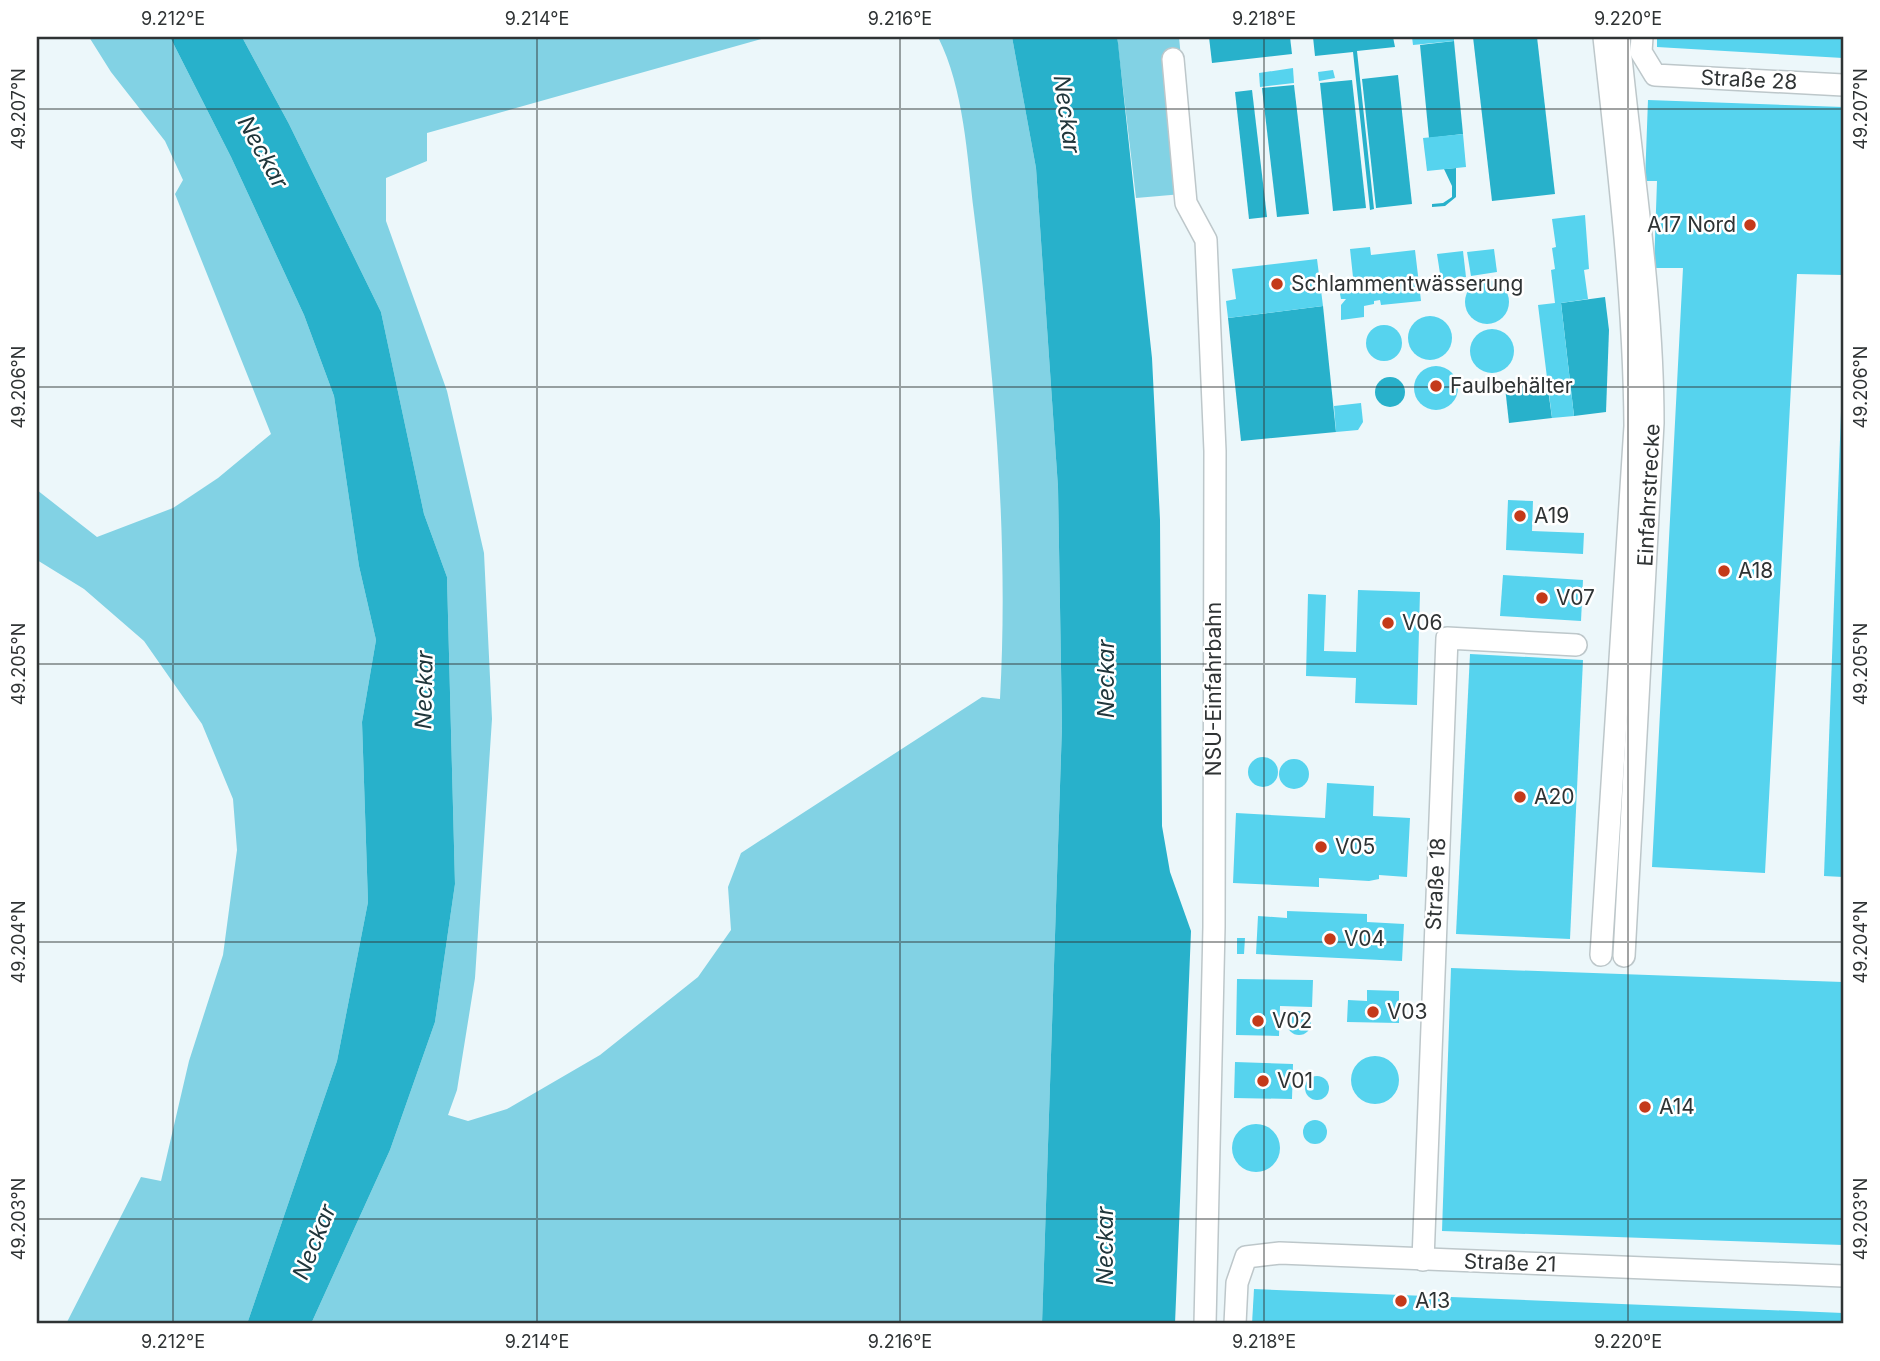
<svg xmlns="http://www.w3.org/2000/svg" width="1880" height="1361" viewBox="0 0 1880 1361" font-family="Inter,sans-serif">
<rect width="100%" height="100%" fill="#ecf7fa"/>
<!-- green -->
<g fill="#82d2e4">
<polygon points="89,37 170,37 231,157 304,315 334,396 359,566 376,640 362,722 368,902 337,1061 247,1324 66,1324 141,1177 161,1181 189,1061 223,955 237,850 233,799 202,724 144,641 84,589 37,560 37,490 97,537 173,508 218,478 271,434 175,194 183,180 165,141 111,72"/>
<path d="M 242,37 L 768,37 L 427,133 L 427,161 L 386,178 L 386,221 L 447,391 L 484,553 L 492,719 L 475,978 L 457,1090 L 448,1115 L 468,1121 L 507,1109 L 600,1055 L 698,977 L 731,930 L 728,887 L 741,853 L 982,697 L 1000,699 C 1009,538 994,373 974,213 C 967,155 964,89 938,37 L 1012,37 L 1036,168 L 1058,487 L 1062,726 L 1042,1324 L 311,1324 L 390,1150 L 435,1022 L 455,884 L 447,577 L 424,514 L 381,312 L 289,124 Z"/>
<polygon points="1117,37 1179,37 1194,193 1136,198"/>
</g>
<!-- water -->
<g fill="#28b1cb">
<polygon points="170,37 242,37 289,124 381,312 424,514 447,577 455,884 435,1022 390,1150 311,1324 247,1324 337,1061 368,902 362,722 376,640 359,566 334,396 304,315 231,157"/>
<polygon points="1012,37 1117,37 1118,43 1152,358 1160,520 1162,826 1170,872 1191,931 1175,1324 1042,1324 1062,726 1058,487 1036,168"/>
<polygon points="1209,37 1290,37 1292,54 1212,63"/>
<polygon points="1313,37 1393,37 1395,47 1357,51 1374,209 1370,210 1353,52 1315,56"/>
<polygon points="1473,37 1537,37 1555,194 1492,201"/>
<polygon points="1454,41 1463,134 1429,138 1420,45"/>
<polygon points="1398,75 1412,204 1376,208 1362,79"/>
<polygon points="1352,80 1366,208 1333,211 1320,83"/>
<polygon points="1294,85 1309,214 1277,217 1262,88"/>
<polygon points="1252,90 1267,217 1249,219 1235,92"/>
<polygon points="1456,168 1456,197 1445,206 1432,207 1432,204 1443,203 1452,197 1452,186 1444,169"/>
<polygon points="1605,297 1609,330 1606,412 1574,416 1561,303"/>
<polygon points="1323,306 1336,432 1241,441 1228,318"/>
<circle cx="1390" cy="392" r="15"/>
<polygon points="1547,382 1552,418 1509,423 1505,387"/>
</g>
<!-- building -->
<g fill="#56d3ee">
<polygon points="1412,37 1454,37 1454,41 1413,45"/>
<polygon points="1657,37 1843,37 1843,58 1657,47"/>
<polygon points="1293,68 1294,83 1260,87 1259,73"/>
<polygon points="1333,70 1335,78 1319,81 1318,72"/>
<polygon points="1648,100 1843,107 1843,275 1797,274 1765,873 1652,867 1683,268 1654,268 1657,181 1645,181"/>
<polygon points="1463,134 1466,167 1427,171 1423,138"/>
<polygon points="1585,215 1589,269 1584,270 1588,299 1561,303 1574,416 1552,418 1538,305 1555,303 1551,270 1555,269 1552,248 1556,247 1552,219"/>
<polygon points="1370,247 1371,255 1415,250 1421,301 1381,305 1380,300 1374,301 1374,304 1364,306 1364,317 1341,320 1341,305 1346,299 1341,299 1340,294 1343,286 1349,286 1348,277 1353,277 1350,249"/>
<polygon points="1494,249 1497,272 1471,276 1467,252"/>
<polygon points="1463,251 1466,277 1441,280 1437,254"/>
<polygon points="1317,259 1323,306 1228,318 1226,301 1236,299 1232,269"/>
<circle cx="1487" cy="302" r="22"/>
<circle cx="1430" cy="338" r="22"/>
<circle cx="1384" cy="343" r="18"/>
<circle cx="1492" cy="351" r="22"/>
<circle cx="1436" cy="388" r="22"/>
<polygon points="1361,403 1363,422 1358,430 1336,432 1334,406"/>
<polygon points="1841,412 1843,412 1843,877 1824,876"/>
<polygon points="1508,500 1533,501 1532,531 1584,533 1583,554 1506,550"/>
<polygon points="1503,575 1583,580 1581,621 1500,616"/>
<polygon points="1358,590 1420,592 1417,705 1355,703 1356,678 1306,676 1308,594 1326,595 1324,651 1356,652"/>
<polygon points="1470,654 1583,660 1570,939 1456,934"/>
<circle cx="1263" cy="772" r="15"/>
<circle cx="1294" cy="774" r="15"/>
<polygon points="1327,783 1374,786 1373,816 1410,818 1407,877 1379,875 1379,879 1369,881 1319,878 1319,887 1233,883 1236,813 1325,818"/>
<polygon points="1287,911 1367,914 1367,922 1404,924 1402,961 1256,954 1258,916 1287,918"/>
<polygon points="1237,938 1245,938 1244,954 1237,954"/>
<polygon points="1451,968 1843,982 1843,1245 1442,1231"/>
<polygon points="1237,979 1313,980 1312,1007 1280,1006 1279,1036 1236,1035"/>
<polygon points="1367,990 1399,991 1399,1023 1347,1022 1348,1000 1367,1001"/>
<circle cx="1299" cy="1023" r="12"/>
<circle cx="1375" cy="1080" r="24"/>
<polygon points="1235,1062 1293,1064 1292,1099 1234,1098"/>
<circle cx="1317" cy="1088" r="12"/>
<circle cx="1315" cy="1132" r="12"/>
<circle cx="1256" cy="1148" r="24"/>
<polygon points="1254,1289 1843,1313 1843,1324 1252,1324"/>
</g>
<g fill="none" stroke-linecap="round" stroke-linejoin="round">
<defs>
<g id="minor">
<path d="M 1619,37 C 1631,166 1653,293 1653,423 L 1624,956"/>
<polyline points="1642,37 1641,52 1655,75 1843,85"/>
<polyline points="1173,59 1186,203 1206,240 1215,451 1214,927 1205,1324"/>
<path d="M 1601,955 L 1635,426 C 1634,295 1618,166 1604,37"/>
<polyline points="1423,1260 1447,638 1576,645"/>
<polyline points="1235,1324 1237,1283 1246,1257 1280,1253 1843,1276"/>
</g>
</defs>
<!-- minor casing -->
<use href="#minor" stroke="#bdc7ca" stroke-width="24"/>
<!-- minor -->
<use href="#minor" stroke="#fff" stroke-width="21"/>
</g>
<!-- ticks -->
<path fill="none" stroke="#2f3334" stroke-width="2" stroke-opacity="0.45" d="M 173,37 L 173,1324M 537,37 L 537,1324M 900,37 L 900,1324M 1264,37 L 1264,1324M 1628,37 L 1628,1324M 37,109 L 1843,109M 37,387 L 1843,387M 37,664 L 1843,664M 37,942 L 1843,942M 37,1219 L 1843,1219"/>
<!-- markers -->
<g fill="#c43a1a" stroke="#fff" stroke-width="2.5">
<circle cx="1750" cy="225" r="7"/>
<circle cx="1277" cy="284" r="7"/>
<circle cx="1436" cy="386" r="7"/>
<circle cx="1520" cy="516" r="7"/>
<circle cx="1724" cy="571" r="7"/>
<circle cx="1542" cy="598" r="7"/>
<circle cx="1388" cy="623" r="7"/>
<circle cx="1520" cy="797" r="7"/>
<circle cx="1321" cy="847" r="7"/>
<circle cx="1330" cy="939" r="7"/>
<circle cx="1373" cy="1012" r="7"/>
<circle cx="1258" cy="1021" r="7"/>
<circle cx="1263" cy="1081" r="7"/>
<circle cx="1645" cy="1107" r="7"/>
<circle cx="1401" cy="1301" r="7"/>
</g>
<g text-anchor="middle" stroke-width="5" stroke-linejoin="round" paint-order="stroke">
<!-- street labels -->
<g font-size="21" fill="#2f3334" stroke="#fff">
<text transform="translate(1749 80) rotate(3)" y="7">Straße 28</text>
<text transform="translate(1649 495) rotate(-87)" y="7">Einfahrstrecke</text>
<text transform="translate(1214 689) rotate(-90)" y="7">NSU-Einfahrbahn</text>
<text transform="translate(1436 884) rotate(-87)" y="7">Straße 18</text>
<text transform="translate(1510 1263) rotate(2)" y="7">Straße 21</text>
</g>
<!-- poi labels -->
<g font-size="21" fill="#2f3334" stroke="#fff" text-anchor="start">
<text x="1736" y="232" text-anchor="end">A17 Nord</text>
<text x="1291" y="291">Schlammentwässerung</text>
<text x="1450" y="393">Faulbehälter</text>
<text x="1534" y="523">A19</text>
<text x="1738" y="578">A18</text>
<text x="1556" y="605">V07</text>
<text x="1402" y="630">V06</text>
<text x="1534" y="804">A20</text>
<text x="1335" y="854">V05</text>
<text x="1344" y="946">V04</text>
<text x="1387" y="1019">V03</text>
<text x="1272" y="1028">V02</text>
<text x="1277" y="1088">V01</text>
<text x="1659" y="1114">A14</text>
<text x="1415" y="1308">A13</text>
</g>
<!-- water labels -->
<g font-size="23" font-style="italic" fill="#20363b" stroke="#fff">
<text transform="translate(1067 114) rotate(82)" y="8">Neckar</text>
<text transform="translate(263 152) rotate(61)" y="8">Neckar</text>
<text transform="translate(1106 679) rotate(-90)" y="8">Neckar</text>
<text transform="translate(424 690) rotate(-89)" y="8">Neckar</text>
<text transform="translate(314 1242) rotate(-68)" y="8">Neckar</text>
<text transform="translate(1105 1246) rotate(-90)" y="8">Neckar</text>
</g>
</g>
<!-- border -->
<rect width="1880" height="1361" fill="none" stroke="#ffffff" stroke-width="77"/>
<rect x="38" y="38" width="1804" height="1284" fill="none" stroke="#2f3334" stroke-width="2.5"/>
<g font-size="18" text-anchor="middle" fill="#2f3334">
<text x="173" y="25">9.212°E</text>
<text x="537" y="25">9.214°E</text>
<text x="900" y="25">9.216°E</text>
<text x="1264" y="25">9.218°E</text>
<text x="1628" y="25">9.220°E</text>
<text transform="translate(19 109) rotate(-90)" y="6">49.207°N</text>
<text transform="translate(1861 109) rotate(-90)" y="6">49.207°N</text>
<text transform="translate(19 387) rotate(-90)" y="6">49.206°N</text>
<text transform="translate(1861 387) rotate(-90)" y="6">49.206°N</text>
<text transform="translate(19 664) rotate(-90)" y="6">49.205°N</text>
<text transform="translate(1861 664) rotate(-90)" y="6">49.205°N</text>
<text transform="translate(19 942) rotate(-90)" y="6">49.204°N</text>
<text transform="translate(1861 942) rotate(-90)" y="6">49.204°N</text>
<text transform="translate(19 1219) rotate(-90)" y="6">49.203°N</text>
<text transform="translate(1861 1219) rotate(-90)" y="6">49.203°N</text>
<text x="173" y="1348">9.212°E</text>
<text x="537" y="1348">9.214°E</text>
<text x="900" y="1348">9.216°E</text>
<text x="1264" y="1348">9.218°E</text>
<text x="1628" y="1348">9.220°E</text>
</g>
</svg>
